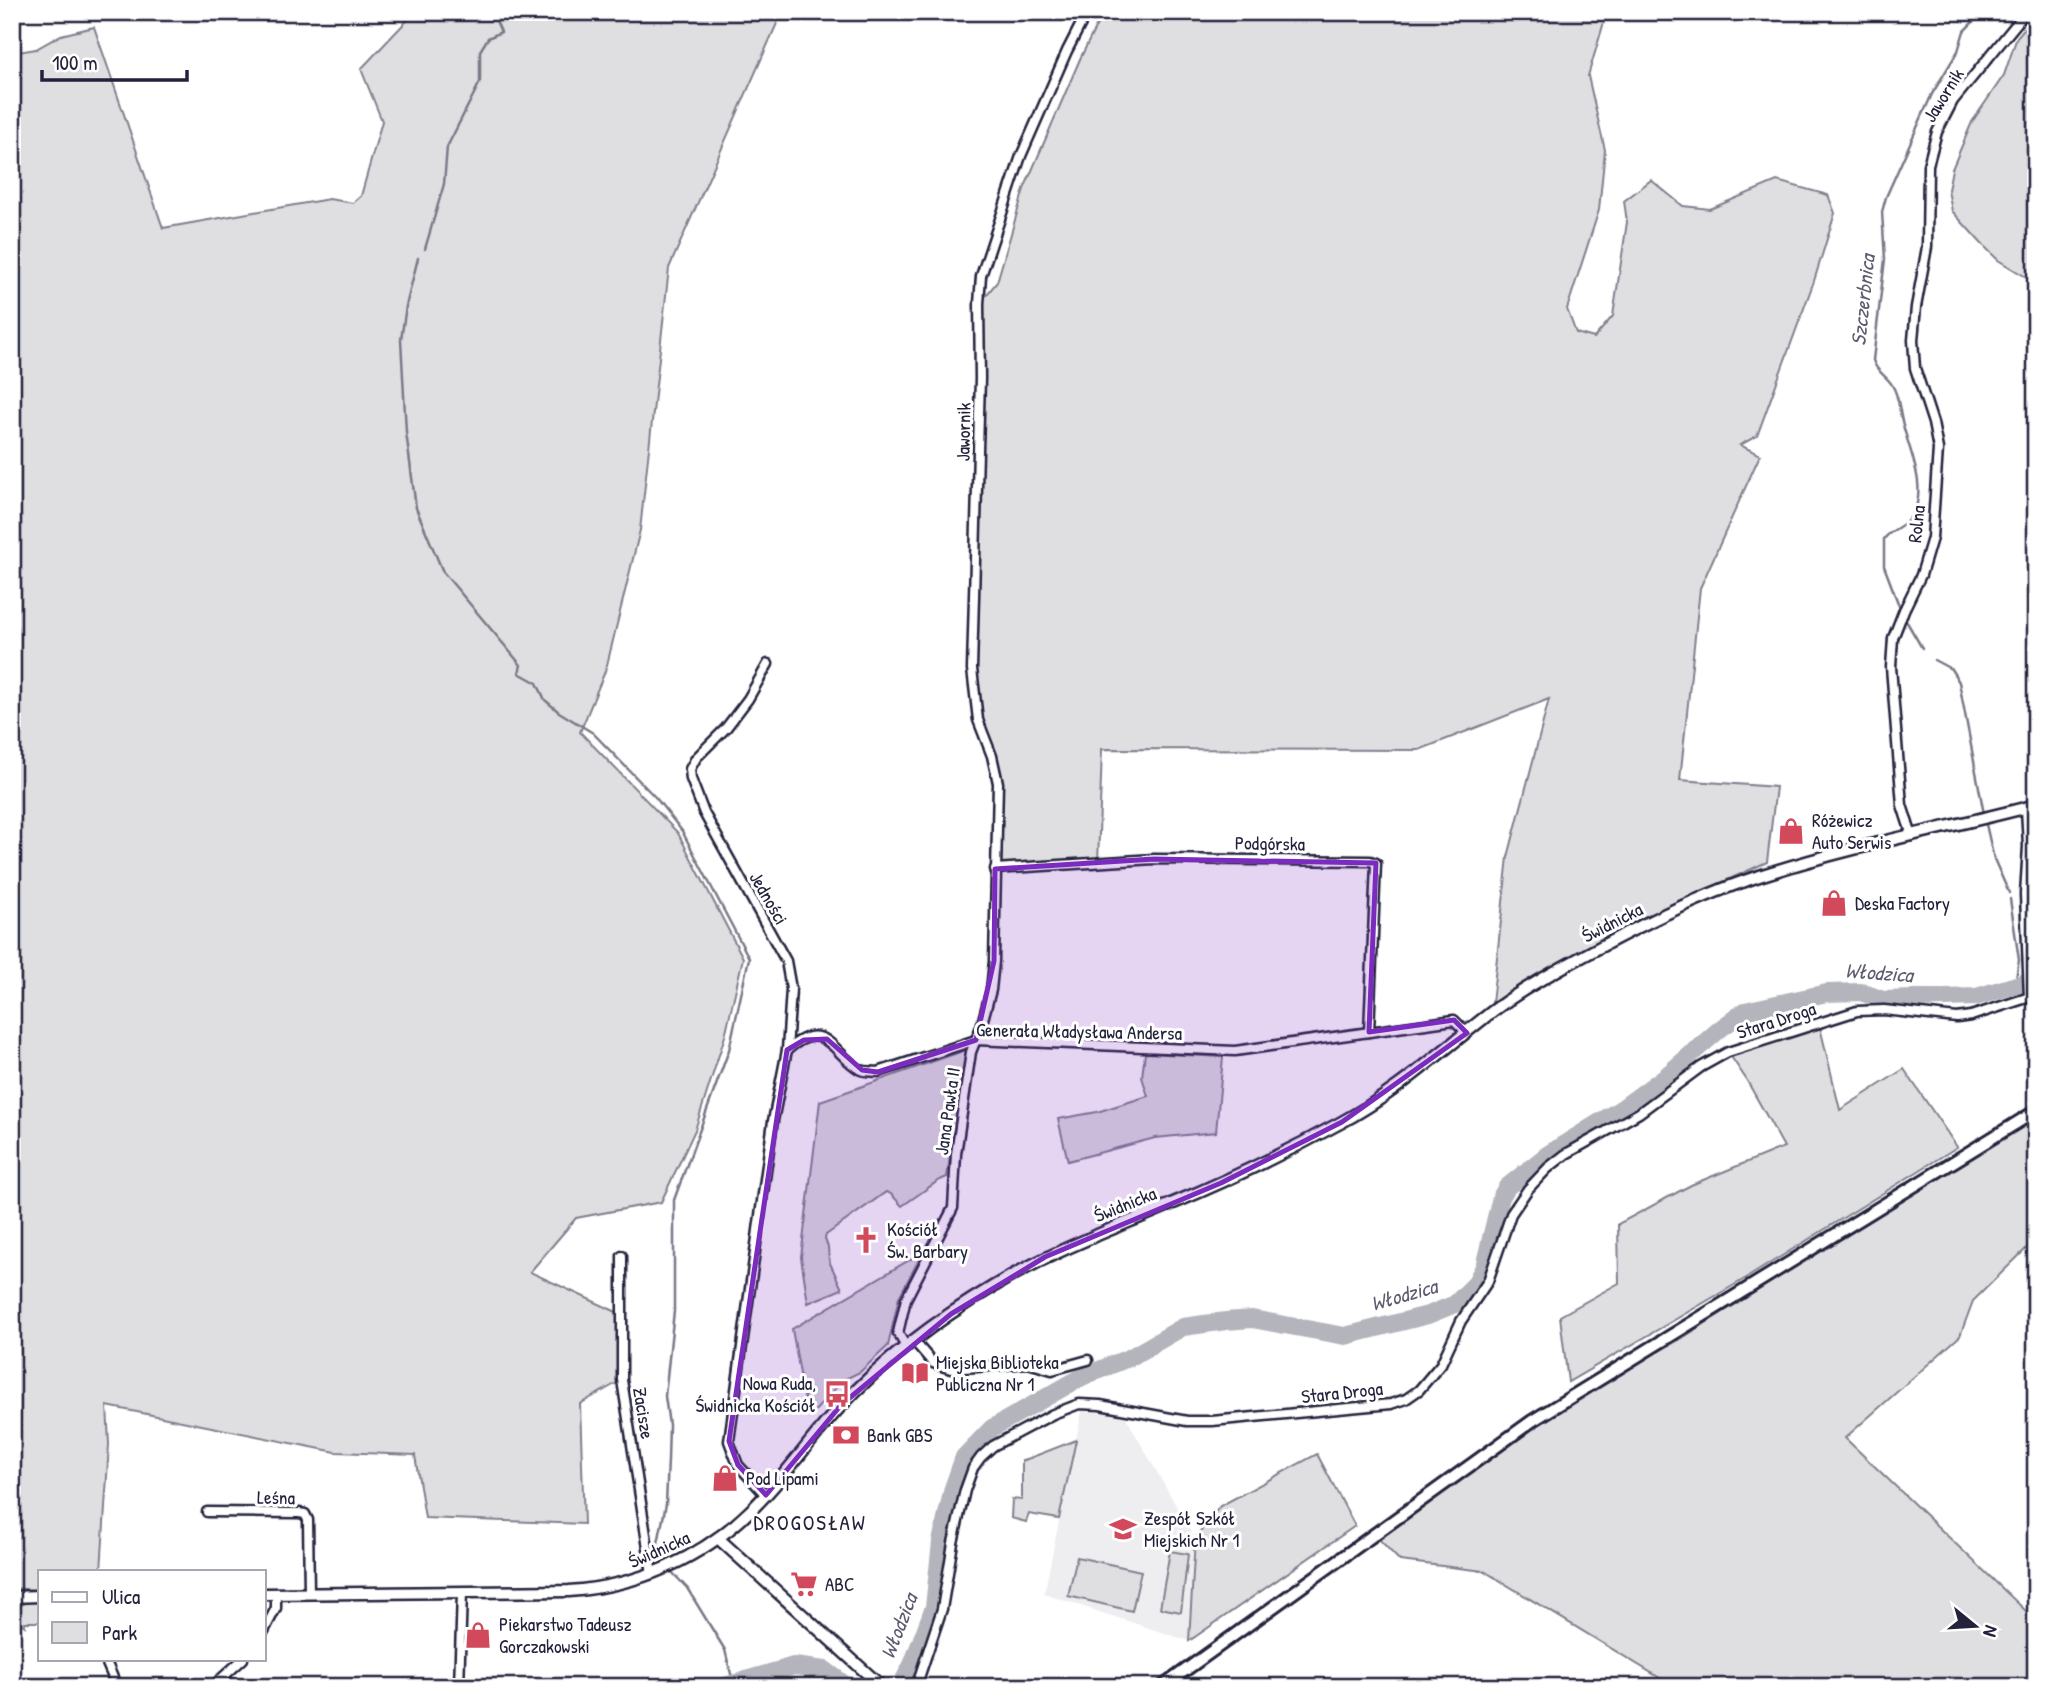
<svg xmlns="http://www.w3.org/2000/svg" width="2048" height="1699" viewBox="0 0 2048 1699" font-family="'Patrick Hand',sans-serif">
<rect width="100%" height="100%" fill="#fff"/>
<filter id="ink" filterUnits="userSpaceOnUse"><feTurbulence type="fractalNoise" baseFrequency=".0143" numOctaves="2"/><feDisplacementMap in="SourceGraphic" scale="14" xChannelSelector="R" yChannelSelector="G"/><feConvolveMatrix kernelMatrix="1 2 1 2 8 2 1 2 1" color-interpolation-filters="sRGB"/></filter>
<g filter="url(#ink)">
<!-- built -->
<polygon fill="#eeeef1" points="1082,1411 1124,1414 1195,1539 1189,1641 1044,1594"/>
<!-- green -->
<g fill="#dfdfe2" stroke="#80808e" stroke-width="2">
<polygon points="415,12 782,12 669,268 640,530 606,669 580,732 678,833 743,958 725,1036 695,1130 661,1202 576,1218 530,1272 623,1315 622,1380 580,1404 584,1524 425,1518 415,1455 336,1452 107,1406 109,1444 101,1571 40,1571 40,1590 12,1588 12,53 36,49 61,35 94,27 163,228 329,199 353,203 361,196 382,121 361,69"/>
<polygon points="1103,12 1607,12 1588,76 1605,150 1599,210 1567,309 1576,333 1594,338 1613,316 1627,222 1624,201 1651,180 1683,206 1710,209 1777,181 1828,195 1835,213 1814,281 1757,436 1740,445 1760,455 1700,588 1680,780 1776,787 1767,862 1628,925 1492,1003 1508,857 1549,699 1419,750 1102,749 1098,863 995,869 998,783 974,699 979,304 997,282 1024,189 1080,59"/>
<polygon points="2036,14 2036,283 1998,260 1981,243 1952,211 1948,190 1952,169 1972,122 2004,75 2017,37"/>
<polygon points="1819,1023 1840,1110 1904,1069 1957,1147 1748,1277 1568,1382 1560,1316 1619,1283 1618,1224 1691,1185 1784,1147 1746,1079 1728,1052"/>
<polygon points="966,1050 947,1177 938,1181 902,1206 891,1194 886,1192 826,1235 825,1239 828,1247 829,1261 842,1289 808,1303 801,1257 820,1101"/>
<polygon points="1145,1053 1223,1057 1216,1132 1155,1138 1068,1161 1058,1119 1097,1112 1148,1096 1142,1077"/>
<polygon points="2036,1111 2036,1239 1973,1301 1960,1336 1845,1438 2028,1613 2036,1616 2036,1687 1668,1687 1663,1680 1484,1571 1400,1561 1374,1534 1532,1421 1681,1339"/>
<polygon points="923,1252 899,1297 888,1346 860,1372 843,1380 814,1412 807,1413 792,1329"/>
<polygon points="1076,1440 1059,1519 1029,1514 1026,1522 1011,1518 1012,1499 1022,1500 1022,1461"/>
<polygon points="1317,1454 1355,1526 1189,1641 1195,1539 1220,1506"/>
<polygon points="1170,1551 1188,1554 1181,1612 1160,1608"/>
<polygon points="1077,1557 1141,1571 1132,1611 1068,1596"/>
<path d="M 35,1601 L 40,1602 L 40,1622 L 25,1622 L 25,1626 L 18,1621 L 15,1617 C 16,1605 25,1602 35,1601 Z"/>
</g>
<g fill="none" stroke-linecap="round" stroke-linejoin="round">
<!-- stream -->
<g stroke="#7a7a88" stroke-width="2.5">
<polyline points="425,249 444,184 447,147 480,82 480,51 488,38 501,32 497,23 498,17 509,12"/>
<polyline points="418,258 406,306 401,340 406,432 416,508 443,572 521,665 519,673 537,683 545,700 559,712 593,733 656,798 682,831 749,958 729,1050 674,1200 674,1311 665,1396 669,1425 668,1460 666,1504 657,1548 659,1558 666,1565"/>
<path d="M 1901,611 L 1884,566 L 1884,539 C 1891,529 1906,526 1912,515 C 1929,489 1908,448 1902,421 C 1899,410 1899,395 1892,385 C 1886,375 1876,372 1873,360 L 1885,259 L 1882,212 L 1886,197 L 1932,94 L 1958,51 L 1964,31 L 1974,21 L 1978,12"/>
<polyline points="1904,617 1922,648"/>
<polyline points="1934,660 1951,669 1959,682 1984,814"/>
<polyline points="1985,820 1994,859 2009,893"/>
<polyline points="2010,899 2019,960 2015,985"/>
<polyline points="670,1570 687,1588 725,1650 733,1682"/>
</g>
<!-- river -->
<g stroke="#b4b4bc" stroke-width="18">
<polyline points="722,1687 794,1666 825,1670 848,1687"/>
<polyline points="900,1687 912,1665 934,1607 941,1542 953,1488 964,1457 992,1428 1082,1377 1131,1357 1183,1327 1226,1321 1252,1319 1345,1336 1428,1315 1455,1304 1475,1284 1484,1267 1501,1197 1507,1187 1547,1155 1621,1109 1666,1076 1720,1029 1745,1011 1827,993 1861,992 1883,1000 1976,997 2036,979"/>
</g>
<defs>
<g id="minor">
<polyline points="2026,808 2028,846 2025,894 2029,997"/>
<polyline points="1912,836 1902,805 1891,667 1893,638 1904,610 1921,575 1932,538 1938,449 1933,423 1915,368 1913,340 1916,307 1927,247 1928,165 1937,132 1953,101 2026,12"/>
<polyline points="995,869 1154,859 1370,861 1376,863 1369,1032"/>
<path d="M 787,1050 C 826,1016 833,1055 861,1070 C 866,1072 873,1071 878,1072 L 976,1040 L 1235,1051 L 1454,1020 L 1467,1033"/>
<polyline points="622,1256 622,1380 652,1574"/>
<polyline points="914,1341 933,1363 951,1369 1028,1363 1052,1370 1088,1360"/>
<polyline points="906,1347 898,1333 906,1299 953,1208 956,1154 971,1052 981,1027 991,990 994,961 998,783 992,756 978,720 972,669 980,378 979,304 981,276 1021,156 1067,51 1087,12"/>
<polyline points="766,1495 738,1465 729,1441 773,1121 787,1050 791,989 786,961 704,813 691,779 690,769 696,758 726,728 748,699 768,664"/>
<polyline points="207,1512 299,1513 305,1514 308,1520 309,1594"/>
<polyline points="264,1631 276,1608 276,1594"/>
<polyline points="105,1659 117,1687"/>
<polyline points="212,1687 243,1659"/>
<polyline points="459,1687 462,1592"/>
<polyline points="916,1687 942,1609 953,1543 965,1490 973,1468 981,1457 993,1446 1053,1414 1079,1404 1100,1405 1187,1421 1212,1421 1391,1404 1406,1399 1419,1390 1441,1364 1461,1321 1488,1281 1511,1214 1528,1189 1548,1168 1566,1154 1639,1113 1701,1067 1728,1052 1857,1011 1884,1010 1957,1018 1971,1016 2036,995"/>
</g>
<g id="tertiary">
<polyline points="719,1539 882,1687"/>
<path d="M 264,1594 L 569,1591 C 638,1586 701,1559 751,1510 C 784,1479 809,1440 840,1407 C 884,1360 938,1319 994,1286 C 1050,1252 1111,1230 1171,1204 C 1229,1180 1285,1153 1340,1123 C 1393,1095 1437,1055 1484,1018 C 1508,998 1536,982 1563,967 C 1629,931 1699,894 1772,872 C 1858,845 1948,828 2036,805"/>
<polyline points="12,1597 40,1596"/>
</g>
<polyline id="secondary" points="1162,1687 1532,1421 2036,1111"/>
</defs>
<!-- minor casing -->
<use href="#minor" stroke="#22223b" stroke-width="13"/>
<!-- tertiary casing -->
<use href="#tertiary" stroke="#22223b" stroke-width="15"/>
<!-- secondary casing -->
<use href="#secondary" stroke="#22223b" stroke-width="16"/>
<!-- minor -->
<use href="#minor" stroke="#fff" stroke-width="8"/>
<!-- tertiary -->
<use href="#tertiary" stroke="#fff" stroke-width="10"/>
<!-- secondary -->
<use href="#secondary" stroke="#fff" stroke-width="10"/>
</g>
</g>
<!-- marked area -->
<path fill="#7b2cbf" fill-opacity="0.2" stroke="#7b2cbf" stroke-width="5" stroke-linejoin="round" d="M 1154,859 L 1376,863 L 1369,1032 L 1454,1020 L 1467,1033 L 1342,1122 L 1221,1183 L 1045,1257 L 951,1314 L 841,1405 L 766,1495 L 738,1465 L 729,1441 L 787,1050 L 804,1040 L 827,1039 L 862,1070 L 878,1072 L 976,1040 L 994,961 L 995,869 Z"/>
<!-- icons -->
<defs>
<symbol id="shop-bare" viewBox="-9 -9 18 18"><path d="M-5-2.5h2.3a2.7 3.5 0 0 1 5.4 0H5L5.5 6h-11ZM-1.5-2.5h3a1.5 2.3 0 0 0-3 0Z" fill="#d1495b" stroke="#fff" stroke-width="2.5" paint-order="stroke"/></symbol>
<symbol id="church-bare" viewBox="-9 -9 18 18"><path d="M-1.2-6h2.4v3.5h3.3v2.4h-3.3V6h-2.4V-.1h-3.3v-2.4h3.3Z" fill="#d1495b" stroke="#fff" stroke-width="2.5" paint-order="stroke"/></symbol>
<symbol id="library-bare" viewBox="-9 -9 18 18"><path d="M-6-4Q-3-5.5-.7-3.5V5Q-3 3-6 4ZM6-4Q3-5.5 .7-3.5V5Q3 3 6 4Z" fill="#d1495b" stroke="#fff" stroke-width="2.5" paint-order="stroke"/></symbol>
<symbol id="bus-bare" viewBox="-9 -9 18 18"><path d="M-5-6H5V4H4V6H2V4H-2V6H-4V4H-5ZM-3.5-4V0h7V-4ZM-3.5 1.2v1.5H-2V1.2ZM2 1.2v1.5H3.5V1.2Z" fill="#d1495b" stroke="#fff" stroke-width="2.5" paint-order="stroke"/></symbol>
<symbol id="bank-bare" viewBox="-9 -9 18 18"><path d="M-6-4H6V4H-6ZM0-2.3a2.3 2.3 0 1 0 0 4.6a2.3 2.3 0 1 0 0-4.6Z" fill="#d1495b" stroke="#fff" stroke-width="2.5" paint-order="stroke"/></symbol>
<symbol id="school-bare" viewBox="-9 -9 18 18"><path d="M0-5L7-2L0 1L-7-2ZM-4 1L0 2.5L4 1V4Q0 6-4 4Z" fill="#d1495b" stroke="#fff" stroke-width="2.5" paint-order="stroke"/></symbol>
<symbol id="supermarket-bare" viewBox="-9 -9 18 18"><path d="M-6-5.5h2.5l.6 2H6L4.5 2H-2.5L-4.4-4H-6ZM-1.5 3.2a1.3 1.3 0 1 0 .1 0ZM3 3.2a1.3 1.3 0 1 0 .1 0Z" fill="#d1495b" stroke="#fff" stroke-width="2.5" paint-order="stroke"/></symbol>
</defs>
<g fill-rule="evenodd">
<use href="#shop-bare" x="1772" y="812" width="38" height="38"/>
<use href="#shop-bare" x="1815" y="884" width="38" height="38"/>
<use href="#church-bare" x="847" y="1221" width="38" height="38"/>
<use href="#library-bare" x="896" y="1354" width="38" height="38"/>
<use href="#bus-bare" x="818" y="1375" width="38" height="38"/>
<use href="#bank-bare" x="827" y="1416" width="38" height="38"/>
<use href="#shop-bare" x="706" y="1459" width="38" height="38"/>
<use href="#school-bare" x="1104" y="1510" width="38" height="38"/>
<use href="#supermarket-bare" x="785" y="1565" width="38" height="38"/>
<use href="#shop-bare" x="459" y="1616" width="38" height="38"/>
</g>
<g text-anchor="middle" stroke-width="6" stroke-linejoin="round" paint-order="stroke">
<!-- street labels -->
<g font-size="19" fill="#22223b" stroke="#fff">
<text transform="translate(1943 95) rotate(-58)" y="7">Jawornik</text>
<text transform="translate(963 432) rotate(-89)" y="7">Jawornik</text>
<text transform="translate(1916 524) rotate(-84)" y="7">Rolna</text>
<text transform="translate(1270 843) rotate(1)" y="7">Podgórska</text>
<text transform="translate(769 898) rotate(60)" y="7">Jedności</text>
<text transform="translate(1612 922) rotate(-27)" y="7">Świdnicka</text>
<text transform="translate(1776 1020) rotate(-18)" y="7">Stara Droga</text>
<text transform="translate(1079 1031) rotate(1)" y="7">Generała Władysława Andersa</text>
<text transform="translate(947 1111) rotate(-82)" y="7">Jana Pawła II</text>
<text transform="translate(1125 1204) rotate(-22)" y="7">Świdnicka</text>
<text transform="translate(1342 1392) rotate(-6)" y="7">Stara Droga</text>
<text transform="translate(644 1413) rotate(81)" y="7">Zacisze</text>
<text transform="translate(276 1497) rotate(1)" y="7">Leśna</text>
<text transform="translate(659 1549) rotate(-24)" y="7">Świdnicka</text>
</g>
<!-- poi labels -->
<g font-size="19" fill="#22223b" stroke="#fff" text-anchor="start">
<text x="1812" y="827">Różewicz<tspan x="1812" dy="22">Auto Serwis</tspan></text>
<text x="1855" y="910">Deska Factory</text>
<text x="887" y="1236">Kościół<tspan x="887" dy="22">Św. Barbary</tspan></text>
<text x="936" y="1369">Miejska Biblioteka<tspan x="936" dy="22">Publiczna Nr 1</tspan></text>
<text x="816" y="1390" text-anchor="end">Nowa Ruda,<tspan x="816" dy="22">Świdnicka Kościół</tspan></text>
<text x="867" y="1442">Bank GBS</text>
<text x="746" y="1485">Pod Lipami</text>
<text x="1144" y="1525">Zespół Szkół<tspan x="1144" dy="22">Miejskich Nr 1</tspan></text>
<text x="825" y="1591">ABC</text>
<text x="499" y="1631">Piekarstwo Tadeusz<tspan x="499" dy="22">Gorczakowski</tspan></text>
</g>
<!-- water labels -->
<g font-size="21" font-style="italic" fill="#5c5c6f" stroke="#fff">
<text transform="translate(1863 300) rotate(-84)" y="7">Szczerbnica</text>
<text transform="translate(1879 973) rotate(4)" y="7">Włodzica</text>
<text transform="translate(1404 1295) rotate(-16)" y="7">Włodzica</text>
<text transform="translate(899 1626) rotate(-69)" y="7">Włodzica</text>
</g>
<!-- neighbourhood labels -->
<g font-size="21" letter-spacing="2" fill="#22223b" stroke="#fff">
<text x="810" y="1530">DROGOSŁAW</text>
</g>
</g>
<!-- margin -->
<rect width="2048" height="1699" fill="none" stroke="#fff" stroke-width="42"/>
<rect x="21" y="21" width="2006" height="1657" fill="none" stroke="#22223b" stroke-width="2.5" filter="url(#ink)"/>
<!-- legend -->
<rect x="38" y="1570" width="228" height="91" fill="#ffffff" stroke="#a7a7b1" stroke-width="2"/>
<rect x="52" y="1592" width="35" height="10" fill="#ffffff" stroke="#a7a7b1" stroke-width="2"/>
<text x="102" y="1604" font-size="21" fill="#22223b">Ulica</text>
<rect x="52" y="1622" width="35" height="21" fill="#dfdfe2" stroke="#a7a7b1" stroke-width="2"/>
<text x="102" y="1640" font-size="21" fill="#22223b">Park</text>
<!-- north arrow -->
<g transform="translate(1975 1626) rotate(108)" stroke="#ffffff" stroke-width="5" paint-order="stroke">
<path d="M0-5L12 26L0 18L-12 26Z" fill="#22223b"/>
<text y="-10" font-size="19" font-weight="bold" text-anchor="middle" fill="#22223b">N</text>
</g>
<!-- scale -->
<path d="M42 70v10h145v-10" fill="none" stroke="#22223b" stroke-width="3.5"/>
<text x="52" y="70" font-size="21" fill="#22223b" stroke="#ffffff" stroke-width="5" paint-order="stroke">100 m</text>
</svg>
